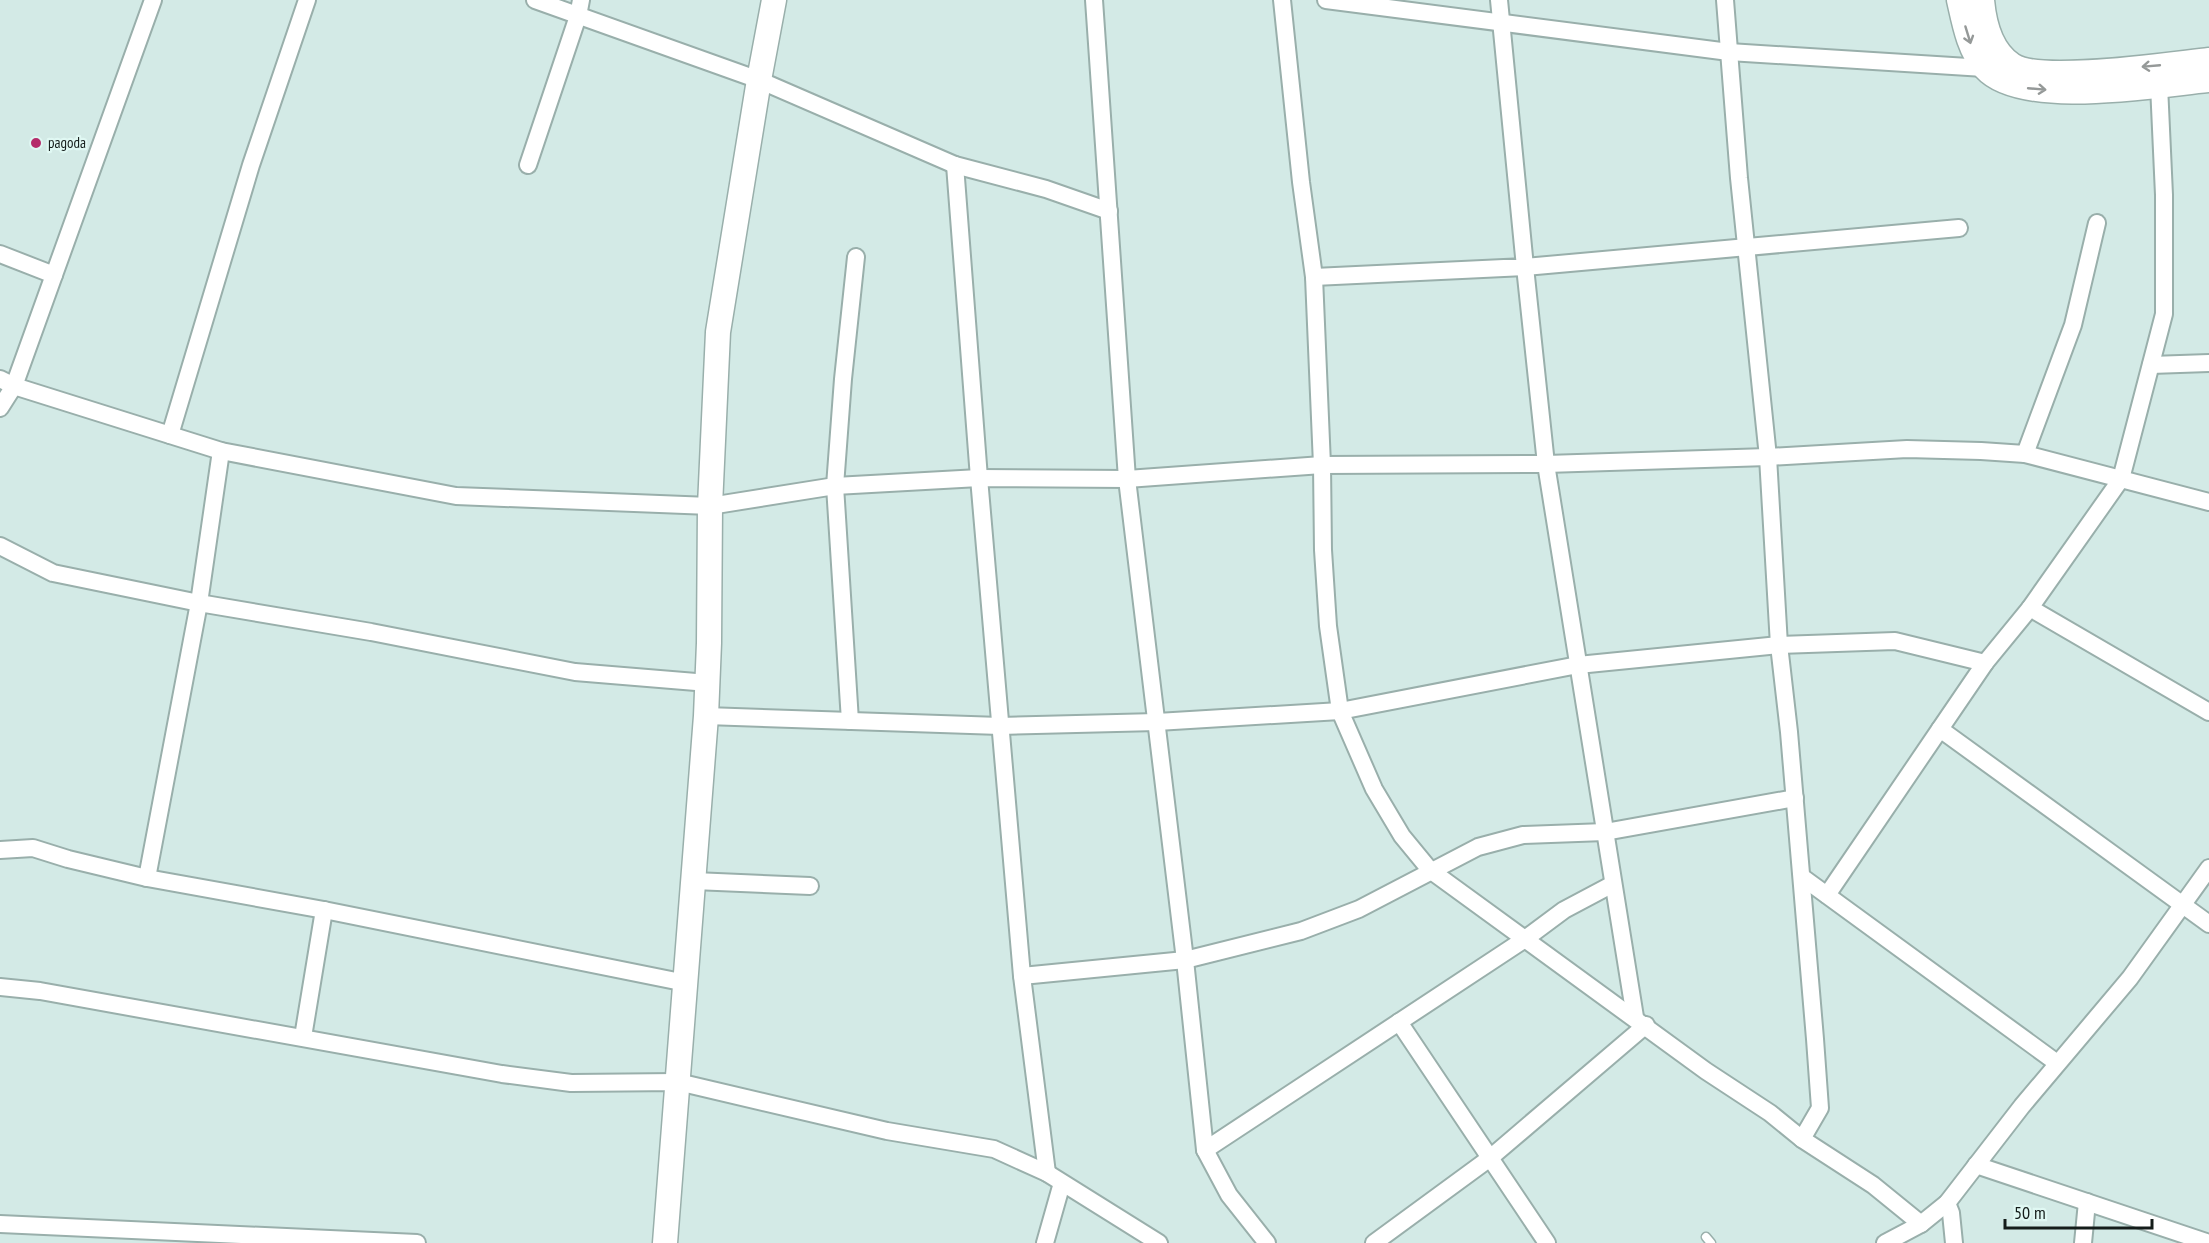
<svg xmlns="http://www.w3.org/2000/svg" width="2209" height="1243" viewBox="0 0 2209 1243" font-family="'PT Sans Narrow',sans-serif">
<rect width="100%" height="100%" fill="#d3eae6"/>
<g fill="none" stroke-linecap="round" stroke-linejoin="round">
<defs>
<polyline id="lane" points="1706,1237 1711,1243"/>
<g id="street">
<polyline points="535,0 759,80 955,165 1046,189 1109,211"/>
<polyline points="1094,0 1127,479 1185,960 1205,1150 1229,1195 1267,1243"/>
<polyline points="1282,0 1301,182 1314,277 1322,465 1323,550 1328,626 1340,711 1374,789 1402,836 1430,870 1706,1071 1770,1113 1802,1139 1873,1185 1921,1224"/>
<polyline points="1326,0 1729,52 1984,68"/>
<polyline points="1499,0 1525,267 1546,464 1635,1017"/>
<polyline points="1725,0 1739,178 1768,457 1779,645 1789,732 1815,1039 1820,1108 1802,1139"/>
<polyline points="528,165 578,16 581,0"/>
<polyline points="955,165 979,478 1022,976 1047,1173"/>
<polyline points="0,254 54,275"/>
<polyline points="1314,277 1525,267 1959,228"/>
<polyline points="2151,365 2209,363"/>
<polyline points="0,379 14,386 221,451 456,496 710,506 835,486 979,478 1127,479 1322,465 1546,464 1768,457 1907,449 1981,451 2025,454 2209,502"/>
<polyline points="0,408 14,386 153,0"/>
<polyline points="170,435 251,165 307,0"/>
<polyline points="2025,454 2073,325 2097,223"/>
<polyline points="0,546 53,573 199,603 371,632 575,672 708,683"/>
<polyline points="2030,608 2121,479 2164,314 2164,195 2159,85"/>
<polyline points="1985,663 1940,729 2209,924"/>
<polyline points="706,716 1000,726 1157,722 1340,711 1578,665 1779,645 1895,641 1985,663 2030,608 2209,712"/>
<polyline points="850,721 835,486 843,379 856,257"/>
<polyline points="0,850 33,848 68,859 147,878 324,910 686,983"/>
<polyline points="1802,877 2057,1063"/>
<polyline points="147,878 199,603 221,451"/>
<polyline points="694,881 810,886"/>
<polyline points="1827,895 1940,729"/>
<polyline points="1022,976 1185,960 1301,931 1359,909 1478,847 1523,835 1605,832 1795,798"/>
<polyline points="0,987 40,991 502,1074 571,1083 678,1082 887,1131 994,1149 1047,1173 1159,1243"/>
<polyline points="1399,1022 1547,1243"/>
<polyline points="303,1037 324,910"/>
<polyline points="1205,1150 1525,939 1564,910 1613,884"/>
<polyline points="1976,1165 2209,1243"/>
<polyline points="1947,1203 1951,1213 1954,1243"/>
<polyline points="0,1224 417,1243"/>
<polyline points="1045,1243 1062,1183"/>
<polyline points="1374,1243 1490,1158 1646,1025"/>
<polyline points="1885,1243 1921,1224 1947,1203 2022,1106 2130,978 2209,868"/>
<polyline points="2083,1243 2087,1202"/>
</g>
<g id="secondary">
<path d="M 1959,0 C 1964,22 1969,51 1985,68 C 2022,109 2157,85 2209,80"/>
<path d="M 1982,0 C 1984,23 1991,51 2012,65 C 2040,84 2171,64 2209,60"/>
<polyline points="665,1243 706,716 709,643 710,506 718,332 759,80 774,0"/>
</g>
</defs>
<!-- lane casing -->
<use href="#lane" stroke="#99afab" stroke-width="11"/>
<!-- street casing -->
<use href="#street" stroke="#99afab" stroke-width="20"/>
<!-- secondary casing -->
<use href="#secondary" stroke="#99afab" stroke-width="27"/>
<!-- lane -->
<use href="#lane" stroke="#fff" stroke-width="8"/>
<!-- street -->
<use href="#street" stroke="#fff" stroke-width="16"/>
<!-- secondary -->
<use href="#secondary" stroke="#fff" stroke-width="24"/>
</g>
<!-- one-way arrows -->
<defs><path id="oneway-shaft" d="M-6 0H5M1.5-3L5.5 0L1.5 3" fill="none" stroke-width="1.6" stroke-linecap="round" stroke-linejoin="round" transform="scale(1.5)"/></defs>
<g stroke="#959998">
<use href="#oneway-shaft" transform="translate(1968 35) rotate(73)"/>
<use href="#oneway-shaft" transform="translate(2151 66) rotate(175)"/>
<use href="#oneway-shaft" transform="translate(2037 89) rotate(5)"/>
</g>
<!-- markers -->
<circle fill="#b52b6a" stroke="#e0f8f3" stroke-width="2" cx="36" cy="143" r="6"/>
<g text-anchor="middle" stroke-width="4.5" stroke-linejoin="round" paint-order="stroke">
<!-- poi labels -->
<g font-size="15" fill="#141c1a" stroke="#e0f8f3" text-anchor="start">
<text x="48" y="148">pagoda</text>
</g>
</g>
<!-- scale -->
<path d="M2005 1219v9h147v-9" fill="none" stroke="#141c1a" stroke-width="3"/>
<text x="2014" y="1219" font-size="18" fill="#141c1a" stroke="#e0f8f3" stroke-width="4.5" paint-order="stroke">50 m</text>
</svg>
